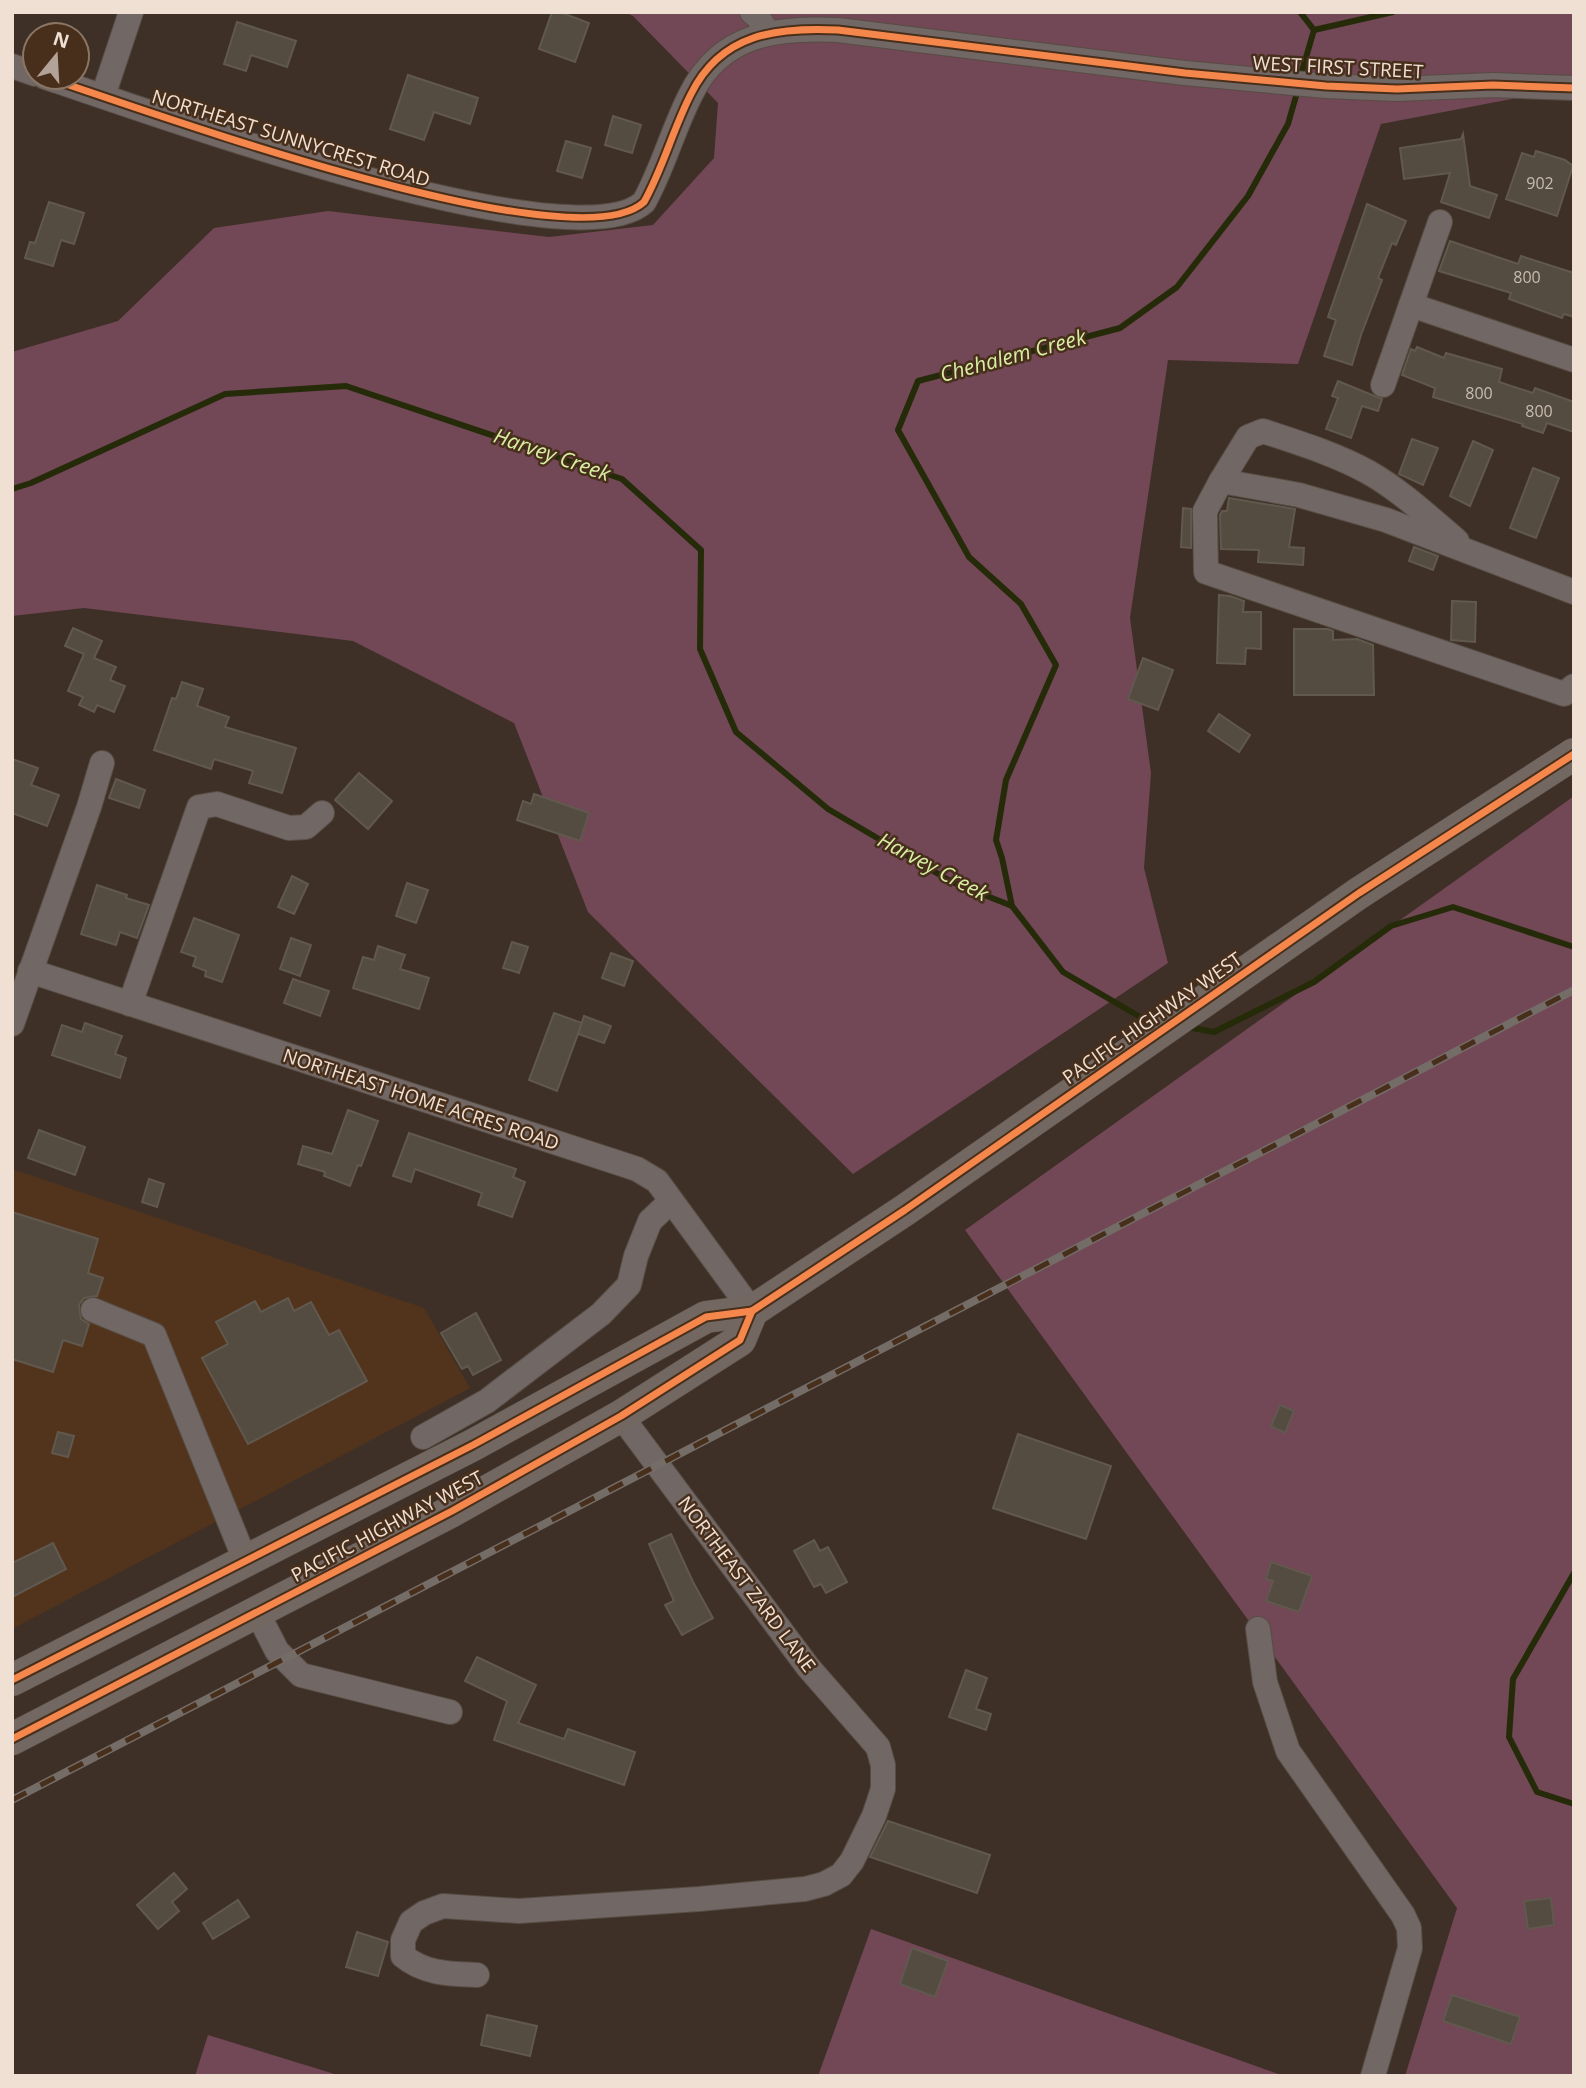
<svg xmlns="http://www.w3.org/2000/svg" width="1586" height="2088" viewBox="0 0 1586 2088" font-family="'Open Sans',sans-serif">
<rect width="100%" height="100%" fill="#3e3026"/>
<!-- built -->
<polygon fill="#52341d" points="12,1169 424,1308 470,1388 12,1629"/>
<!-- green -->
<g fill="#724756">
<polygon points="624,12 1574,12 1574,87 1381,124 1298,364 1168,360 1130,618 1151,773 1144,868 1168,963 853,1174 588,912 514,723 353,641 84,608 12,616 12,352 118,321 214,228 328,211 549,237 653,225 714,158 718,103 633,16"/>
<polygon points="1574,796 1574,2076 1405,2076 1457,1908 965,1230"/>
<polygon points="871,1929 1284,2076 818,2076"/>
<polygon points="208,2035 341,2076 195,2076"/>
</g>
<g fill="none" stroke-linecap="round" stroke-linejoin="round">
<!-- stream -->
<g stroke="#252b09" stroke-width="6">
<polyline points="1300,12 1314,30"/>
<polyline points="1314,30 1393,12"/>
<polyline points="1300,78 1314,30"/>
<polyline points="12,489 31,483 225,394 346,386 622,479 701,550 700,649 736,732 828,809 952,882 1012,906"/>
<polyline points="1155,1021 1142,1018 1063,972 1012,906 1002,858 996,840 1006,780 1056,665 1021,604 969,557 898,430 918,381 1120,328 1177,287 1248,196 1288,124 1298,89"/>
<polyline points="1187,1027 1214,1032 1314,982 1391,926 1453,907 1574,947"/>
<polyline points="1574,1573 1513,1679 1509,1737 1537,1792 1574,1804"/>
</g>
</g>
<!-- building -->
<g fill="#544c41" stroke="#61584e" stroke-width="2">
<polygon points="552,12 560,12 589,23 575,62 539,49"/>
<polygon points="237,22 296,41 287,67 251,55 246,71 224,64"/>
<polygon points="408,75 478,98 470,124 434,112 424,140 390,129"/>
<polygon points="613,116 641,125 632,153 605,145"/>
<polygon points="1463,134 1470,186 1497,195 1489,218 1441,202 1450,173 1404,179 1400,148 1461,139"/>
<polygon points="566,141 591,148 582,178 557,171"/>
<polygon points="1536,151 1565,160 1573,166 1557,216 1506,199 1522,153 1534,157"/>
<polygon points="49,202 84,213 74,244 61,240 53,266 25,258 30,242 35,243"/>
<polygon points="1367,204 1406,221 1396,245 1392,243 1378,278 1382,280 1361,335 1352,365 1324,356 1336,320 1328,317"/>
<polygon points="1450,241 1518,264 1521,256 1574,273 1574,317 1564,314 1562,318 1509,299 1511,293 1439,271"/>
<polygon points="1417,347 1444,358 1446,353 1502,369 1499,382 1533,393 1535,388 1574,402 1574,432 1547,423 1543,433 1522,426 1523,424 1433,397 1435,388 1402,375 1411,349 1415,351"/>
<polygon points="1338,381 1382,399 1378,411 1362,406 1351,438 1326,429 1338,398 1332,396"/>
<polygon points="1412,439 1438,448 1423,485 1399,474"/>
<polygon points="1473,441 1493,450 1470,506 1450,496"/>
<polygon points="1533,468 1559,478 1536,538 1510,528"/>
<polygon points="1229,498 1295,509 1289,547 1304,548 1303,565 1258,562 1259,550 1221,549 1220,515 1222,511 1227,511"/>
<polygon points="1183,508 1191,509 1191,548 1181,547"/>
<polygon points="1414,547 1438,556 1433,570 1409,561"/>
<polygon points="1219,595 1230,596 1244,601 1243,612 1261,612 1261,649 1246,648 1245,664 1217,663"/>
<polygon points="1452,601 1476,602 1475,642 1451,640"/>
<polygon points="73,628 102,641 94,658 116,667 110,680 125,686 114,712 97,705 94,712 79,705 83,697 68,691 84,654 65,646"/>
<polygon points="1294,629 1328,629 1333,631 1333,640 1357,639 1373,645 1374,695 1294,695"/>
<polygon points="1143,658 1173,670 1158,710 1128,699"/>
<polygon points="182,682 203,689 197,706 229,717 225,727 296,748 282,793 249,783 253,771 214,759 211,769 154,750 172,698 176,699"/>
<polygon points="1219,714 1250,735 1239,752 1208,731"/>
<polygon points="12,759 38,768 31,785 59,795 47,826 12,813"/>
<polygon points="359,773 392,801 368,829 335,800"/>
<polygon points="116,779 145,790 139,808 109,798"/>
<polygon points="534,794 589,813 580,841 517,820 523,801 531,804"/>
<polygon points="292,876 308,884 294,914 278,907"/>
<polygon points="407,883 428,890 416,923 396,916"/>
<polygon points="97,885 127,895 126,898 149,905 137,938 120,932 116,945 81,934"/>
<polygon points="194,918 239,935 222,982 205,976 206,971 193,966 196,957 181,952"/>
<polygon points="291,938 311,945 300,976 280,969"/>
<polygon points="512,942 528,947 519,973 503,968"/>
<polygon points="378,946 405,955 400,969 429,978 419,1009 353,988 363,957 374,960"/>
<polygon points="611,953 633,961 624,986 602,978"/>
<polygon points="293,979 329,991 320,1016 284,1003"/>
<polygon points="554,1013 582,1023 557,1091 529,1080"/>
<polygon points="584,1016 611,1026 604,1043 578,1034"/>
<polygon points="85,1023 122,1036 115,1054 126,1058 120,1078 52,1055 62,1025 82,1032"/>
<polygon points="348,1110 378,1121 361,1166 358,1165 350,1186 324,1176 325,1172 298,1164 303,1146 332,1154"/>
<polygon points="39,1130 85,1147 75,1175 28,1158"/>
<polygon points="409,1133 516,1169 513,1177 525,1182 512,1217 478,1205 482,1193 415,1169 411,1182 393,1176"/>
<polygon points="149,1179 164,1184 157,1207 142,1202"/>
<polygon points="12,1212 98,1239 88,1273 103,1278 97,1296 84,1298 79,1305 81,1319 89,1324 82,1346 63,1340 53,1372 12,1359"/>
<polygon points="288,1298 294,1311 311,1302 329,1335 339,1330 367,1381 248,1444 202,1358 228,1344 216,1322 255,1301 261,1312"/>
<polygon points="476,1313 501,1360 473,1375 468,1366 462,1369 441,1333"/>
<polygon points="1280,1405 1294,1411 1285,1433 1271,1426"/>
<polygon points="58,1432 74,1436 68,1457 52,1453"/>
<polygon points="1018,1434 1111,1466 1086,1539 993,1508"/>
<polygon points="671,1534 693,1582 713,1618 682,1635 665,1605 674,1601 649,1544"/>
<polygon points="814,1540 820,1551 828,1547 847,1582 826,1593 821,1584 814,1587 794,1551"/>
<polygon points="53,1543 66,1569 12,1597 12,1563"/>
<polygon points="1271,1562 1312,1576 1299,1612 1266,1601 1273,1581 1266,1579"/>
<polygon points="477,1657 536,1685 518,1723 564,1739 568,1729 635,1752 624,1785 494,1740 507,1701 465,1681"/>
<polygon points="966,1670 987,1678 976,1709 991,1714 986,1730 949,1717"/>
<polygon points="888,1821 990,1855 977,1893 870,1857"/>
<polygon points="174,1873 187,1889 172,1902 179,1911 158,1929 137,1905"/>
<polygon points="1551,1898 1554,1925 1528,1929 1524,1901"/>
<polygon points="238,1900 249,1917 213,1939 203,1923"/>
<polygon points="357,1932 388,1942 378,1976 346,1967"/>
<polygon points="912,1948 948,1961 935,1997 900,1984"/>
<polygon points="1452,1995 1520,2017 1511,2044 1443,2021"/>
<polygon points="487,2015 537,2026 530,2056 481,2045"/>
</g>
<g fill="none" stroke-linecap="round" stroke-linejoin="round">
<defs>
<g id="minor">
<polyline points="752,12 758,17 768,33"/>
<polyline points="12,66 35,74"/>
<path d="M 45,77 C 140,108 574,267 644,202 C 663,168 673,129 691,94 C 721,33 778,27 838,30 L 1185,73 L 1326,86 L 1397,89 L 1493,85 L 1574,88"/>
<polyline points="103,96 131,12"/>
<polyline points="1411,305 1574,360"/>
<polyline points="1383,385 1440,222"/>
<path d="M 1221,481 L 1248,437 L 1263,431 C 1299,443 1335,454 1368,472 C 1400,490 1429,517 1457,541"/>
<polyline points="1574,592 1386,520 1299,495 1221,481 1205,511 1206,572 1564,694 1574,686"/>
<polyline points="30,971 637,1169 657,1181 752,1311"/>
<polyline points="130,1004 199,807 217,804 289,828 306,827 322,813"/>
<polyline points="12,1024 89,807 102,763"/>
<polyline points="93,1310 154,1335 245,1560"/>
<polyline points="423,1437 487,1401 601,1314 629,1285 636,1256 650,1221 671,1201"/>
<polyline points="257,1612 277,1651 301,1675 450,1712"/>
<polyline points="1258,1629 1265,1682 1288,1751 1403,1915 1409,1928 1410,1948 1373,2076"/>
<path d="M 477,1975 C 450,1974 425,1974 403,1956 L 403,1940 L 411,1922 L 424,1913 L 443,1906 L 519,1911 L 699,1899 L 805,1889 L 824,1884 L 841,1875 L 852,1861 L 874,1816 L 883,1789 L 883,1765 L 878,1747 L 808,1667 L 621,1416"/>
</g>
<g id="major">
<polyline points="12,1680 473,1445 706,1317 752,1311 905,1210 1359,893 1574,754"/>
<polyline points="12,1739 452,1511 621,1416 740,1340 752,1311"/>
</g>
</defs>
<!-- minor casing -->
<use href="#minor" stroke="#584d44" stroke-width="26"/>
<!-- major casing -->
<use href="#major" stroke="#584d44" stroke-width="33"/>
<!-- minor -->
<use href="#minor" stroke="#716765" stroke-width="24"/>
<!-- major -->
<use href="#major" stroke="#736762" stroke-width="32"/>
<defs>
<polyline id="rail" points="12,1800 1574,990"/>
</defs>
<!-- rail casing -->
<use href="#rail" stroke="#746c67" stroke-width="8"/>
<!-- rail -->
<use href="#rail" stroke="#482f1b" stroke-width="5" stroke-dasharray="16" stroke-linecap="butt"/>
<defs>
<g id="cycleway">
<path d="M 45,77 C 140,108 574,267 644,202 C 663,168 673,129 691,94 C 721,33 778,27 838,30 L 1185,73 L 1326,86 L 1397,89 L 1493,85 L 1574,88"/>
<polyline points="12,1680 473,1445 706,1317 752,1311 905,1210 1359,893 1574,754"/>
<polyline points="12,1739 452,1511 621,1416 740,1340 752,1311"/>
</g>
</defs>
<!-- cycleway casing -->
<use href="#cycleway" stroke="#482f1b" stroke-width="11"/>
<!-- cycleway -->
<use href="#cycleway" stroke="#f5874c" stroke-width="7"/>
</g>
<g text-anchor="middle" stroke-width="5" stroke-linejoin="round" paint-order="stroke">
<!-- number labels -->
<g font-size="16" fill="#c9bbaf">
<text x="1540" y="189">902</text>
<text x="1527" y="283">800</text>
<text x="1479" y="399">800</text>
<text x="1539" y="417">800</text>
</g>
<!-- street labels -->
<g font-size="19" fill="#f0e0d4" stroke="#482f1b">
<text transform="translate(1338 67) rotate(3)" y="7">WEST FIRST STREET</text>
<text transform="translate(291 138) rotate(17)" y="7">NORTHEAST SUNNYCREST ROAD</text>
<text transform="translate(1152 1018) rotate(-35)" y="7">PACIFIC HIGHWAY WEST</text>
<text transform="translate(421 1099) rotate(18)" y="7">NORTHEAST HOME ACRES ROAD</text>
<text transform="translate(387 1526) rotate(-28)" y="7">PACIFIC HIGHWAY WEST</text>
<text transform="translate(747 1584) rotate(53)" y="7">NORTHEAST ZARD LANE</text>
</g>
<!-- water labels -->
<g font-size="21" font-style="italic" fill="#d8efa3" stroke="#482f1b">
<text transform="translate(1013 356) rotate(-15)" y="7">Chehalem Creek</text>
<text transform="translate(552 455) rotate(19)" y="7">Harvey Creek</text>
<text transform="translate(933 867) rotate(28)" y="7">Harvey Creek</text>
</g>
</g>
<!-- border -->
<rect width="1586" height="2088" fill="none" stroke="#f0e0d4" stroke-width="28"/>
<!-- north arrow -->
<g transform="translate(56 56) rotate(18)"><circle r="33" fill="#482f1b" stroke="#8b7665" stroke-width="2"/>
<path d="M0-5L12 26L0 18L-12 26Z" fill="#b2a297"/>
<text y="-10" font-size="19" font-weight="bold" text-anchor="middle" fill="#f0e0d4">N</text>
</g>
</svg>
